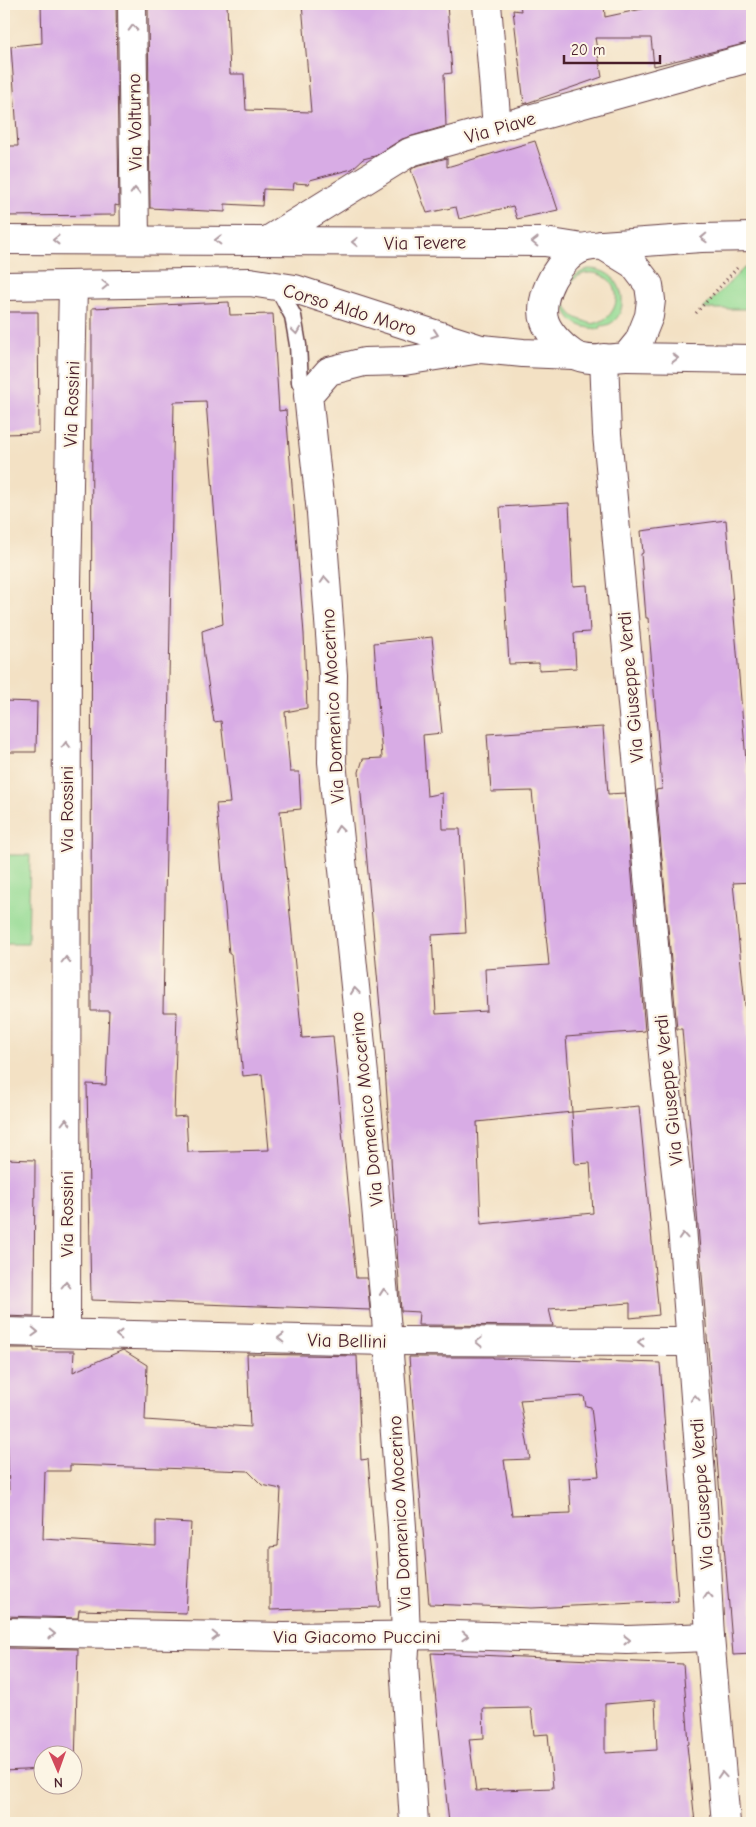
<svg xmlns="http://www.w3.org/2000/svg" width="756" height="1827" viewBox="0 0 756 1827" font-family="'Comic Neue',sans-serif">
<rect width="100%" height="100%" fill="#fcf5e5"/>
<filter id="ink" filterUnits="userSpaceOnUse"><feTurbulence type="fractalNoise" baseFrequency=".02" numOctaves="2"/><feDisplacementMap in="SourceGraphic" scale="10" xChannelSelector="R" yChannelSelector="G"/><feConvolveMatrix kernelMatrix="1 2 1 2 8 2 1 2 1" color-interpolation-filters="sRGB"/></filter>
<filter id="wash" filterUnits="userSpaceOnUse"><feTurbulence type="fractalNoise" baseFrequency=".0096" numOctaves="4" result="noise"/><feDisplacementMap in="SourceGraphic" scale="20" xChannelSelector="R" yChannelSelector="G"/><feGaussianBlur stdDeviation="1.12" result="paint"/><feColorMatrix in="noise" values="0 0 0 0 0 0 0 0 0 0 0 0 0 0 0 0 0 1.4 0 .05"/><feComposite in="paint" operator="in"/></filter>
<g filter="url(#wash)">
<rect width="100%" height="100%" fill="#f3e1c4"/>
<!-- green -->
<g fill="#95db94" stroke="#707d60">
<polygon points="744,268 752,268 752,309 703,309"/>
<path d="M 588,269 C 630,268 632,325 601,326 L 600,329 C 582,328 568,324 564,305 L 566,305 C 569,313 573,317 581,320 C 586,321 591,325 596,323 C 619,317 625,285 601,275 C 585,268 566,279 566,297 L 563,297 C 564,282 575,274 588,269 Z"/>
<polygon points="4,855 30,855 28,944 4,944"/>
</g>
<g id="blocks">
<!-- building -->
<g fill="#d8ace5" fill-rule="evenodd">
<polygon points="41,4 116,4 119,206 115,205 115,215 4,216 4,146 18,146 11,46 42,43"/>
<polygon points="148,4 227,4 230,74 244,74 246,110 311,112 302,4 447,4 452,73 444,74 446,126 402,139 375,156 363,159 352,169 310,180 309,184 294,183 293,190 263,189 262,206 225,204 225,212 150,208"/>
<polygon points="520,4 604,4 605,17 665,4 752,4 752,42 654,66 651,38 595,38 602,77 524,104 513,10 521,11"/>
<polygon points="535,141 558,210 517,219 513,206 459,219 456,207 427,213 411,170 416,166 447,158 447,167"/>
<path d="M 229,302 L 230,315 L 273,314 L 279,411 L 286,410 L 304,634 L 307,708 L 285,712 L 290,772 L 299,772 L 301,809 L 280,811 L 302,1038 L 333,1036 L 356,1278 L 367,1278 L 370,1310 L 91,1300 L 87,1084 L 106,1085 L 109,1011 L 91,1011 L 92,308 ZM 206,401 L 223,624 L 202,631 L 204,656 L 214,722 L 221,721 L 230,803 L 216,804 L 229,954 L 231,954 L 243,1076 L 262,1074 L 269,1150 L 188,1152 L 186,1116 L 174,1117 L 177,1012 L 163,1012 L 174,402 Z"/>
<polygon points="4,312 38,312 39,433 4,434"/>
<polygon points="569,503 573,586 587,585 590,632 574,633 576,668 539,670 539,663 509,664 500,507"/>
<polygon points="726,520 752,832 752,882 733,883 750,1055 752,1055 752,1654 733,1655 682,1029 677,1029 656,790 662,789 648,618 646,618 641,554 643,553 641,531"/>
<path d="M 432,637 L 442,733 L 423,735 L 427,796 L 442,793 L 443,829 L 460,829 L 466,933 L 432,935 L 436,1014 L 487,1011 L 485,969 L 549,965 L 532,791 L 491,792 L 487,734 L 603,727 L 608,794 L 625,793 L 645,1031 L 566,1037 L 572,1112 L 639,1106 L 659,1315 L 630,1318 L 630,1303 L 549,1309 L 553,1326 L 418,1325 L 419,1312 L 401,1311 L 384,1052 L 359,772 L 363,759 L 382,758 L 374,643 ZM 572,1112 L 575,1164 L 590,1163 L 593,1213 L 481,1224 L 477,1122 Z"/>
<polygon points="4,701 37,702 36,752 4,752"/>
<polygon points="4,1159 35,1160 34,1317 4,1316"/>
<polygon points="4,1348 34,1348 34,1351 74,1351 73,1372 123,1350 147,1365 145,1420 250,1427 247,1354 357,1356 361,1460 368,1459 380,1607 270,1610 270,1547 278,1546 281,1489 262,1485 248,1471 70,1465 70,1471 45,1471 43,1539 156,1546 156,1521 191,1523 186,1613 79,1610 78,1618 4,1616 4,1493 9,1493 6,1392 4,1393"/>
<path d="M 409,1357 L 493,1357 L 493,1358 L 660,1363 L 678,1601 L 531,1608 L 429,1604 ZM 584,1396 L 586,1406 L 591,1407 L 599,1476 L 569,1478 L 571,1513 L 512,1515 L 504,1460 L 530,1459 L 520,1400 Z"/>
<polygon points="4,1648 78,1649 75,1767 72,1767 72,1754 42,1754 42,1769 4,1771"/>
<path d="M 431,1653 L 683,1664 L 689,1744 L 687,1745 L 695,1823 L 449,1823 ZM 655,1700 L 657,1750 L 605,1753 L 605,1704 ZM 531,1708 L 534,1735 L 548,1734 L 553,1788 L 476,1791 L 469,1739 L 484,1738 L 483,1709 Z"/>
</g>
</g>
</g>
<g filter="url(#ink)">
<use href="#blocks" fill-opacity="0" stroke="#633c42" stroke-width="1"/>
<g fill="none" stroke-linecap="round" stroke-linejoin="round">
<defs>
<polyline id="service" points="277,286 293,316 298,345 300,382 308,395"/>
<g id="minor">
<polyline points="132,4 135,240"/>
<polyline points="487,4 497,128"/>
<polyline points="267,241 410,152 752,57"/>
<polyline points="604,358 607,434 651,908 664,1066 682,1227 702,1489 710,1637 726,1823"/>
<polyline points="4,1332 388,1341 690,1342"/>
<polyline points="66,1333 67,584 73,285"/>
<polyline points="4,1632 284,1637 453,1635 627,1640 710,1637"/>
<polyline points="414,1823 404,1663 406,1637 402,1527 388,1341 366,1094 332,762 333,675 321,513 308,395 329,371 364,362 404,361 481,349"/>
</g>
<g id="tertiary">
<polyline points="4,240 545,242 583,248"/>
<path d="M 602,245 L 633,264 L 649,285 L 651,300 L 649,316 L 639,341 L 626,357 C 610,358 587,363 573,354 C 562,347 549,333 545,322 C 536,298 560,256 583,248 C 589,246 596,246 602,245 Z"/>
<polyline points="602,245 701,238 752,237"/>
<polyline points="4,286 250,282 295,289 481,349 523,353 573,355"/>
<polyline points="626,357 752,359"/>
</g>
</defs>
<!-- service casing -->
<use href="#service" stroke="#633c42" stroke-width="19"/>
<!-- minor casing -->
<use href="#minor" stroke="#633c42" stroke-width="30"/>
<!-- tertiary casing -->
<use href="#tertiary" stroke="#633c42" stroke-width="30"/>
<!-- path -->
<polyline stroke="#633c42" stroke-width="3" stroke-dasharray="1 4" stroke-linecap="butt" points="696,313 737,268"/>
<!-- service -->
<use href="#service" stroke="#fff" stroke-width="16"/>
<!-- minor -->
<use href="#minor" stroke="#fff" stroke-width="28"/>
<!-- tertiary -->
<use href="#tertiary" stroke="#fff" stroke-width="28"/>
</g>
<!-- one-way arrows -->
<defs><path id="oneway-chevron" d="M-2-3.5L2.5 0L-2 3.5" fill="none" stroke-width="1.6" stroke-linecap="round" stroke-linejoin="round" transform="scale(1.25)"/></defs>
<g stroke="#ae9aa0">
<use href="#oneway-chevron" transform="translate(133 28) rotate(-91)"/>
<use href="#oneway-chevron" transform="translate(135 191) rotate(-91)"/>
<use href="#oneway-chevron" transform="translate(704 238) rotate(178)"/>
<use href="#oneway-chevron" transform="translate(56 240) rotate(180)"/>
<use href="#oneway-chevron" transform="translate(218 240) rotate(-179)"/>
<use href="#oneway-chevron" transform="translate(355 242) rotate(-179)"/>
<use href="#oneway-chevron" transform="translate(535 242) rotate(-179)"/>
<use href="#oneway-chevron" transform="translate(105 285) rotate(-1)"/>
<use href="#oneway-chevron" transform="translate(296 331) rotate(82)"/>
<use href="#oneway-chevron" transform="translate(435 334) rotate(18)"/>
<use href="#oneway-chevron" transform="translate(675 358) rotate(1)"/>
<use href="#oneway-chevron" transform="translate(325 580) rotate(-94)"/>
<use href="#oneway-chevron" transform="translate(66 745) rotate(-90)"/>
<use href="#oneway-chevron" transform="translate(339 829) rotate(-96)"/>
<use href="#oneway-chevron" transform="translate(66 960) rotate(-90)"/>
<use href="#oneway-chevron" transform="translate(355 991) rotate(-96)"/>
<use href="#oneway-chevron" transform="translate(66 1122) rotate(-90)"/>
<use href="#oneway-chevron" transform="translate(683 1236) rotate(-94)"/>
<use href="#oneway-chevron" transform="translate(66 1285) rotate(-90)"/>
<use href="#oneway-chevron" transform="translate(384 1292) rotate(-95)"/>
<use href="#oneway-chevron" transform="translate(35 1332) rotate(2)"/>
<use href="#oneway-chevron" transform="translate(119 1335) rotate(-179)"/>
<use href="#oneway-chevron" transform="translate(281 1338) rotate(-179)"/>
<use href="#oneway-chevron" transform="translate(479 1342) rotate(-179)"/>
<use href="#oneway-chevron" transform="translate(641 1342) rotate(180)"/>
<use href="#oneway-chevron" transform="translate(695 1398) rotate(-95)"/>
<use href="#oneway-chevron" transform="translate(708 1595) rotate(-93)"/>
<use href="#oneway-chevron" transform="translate(52 1634) rotate(1)"/>
<use href="#oneway-chevron" transform="translate(215 1636) rotate(1)"/>
<use href="#oneway-chevron" transform="translate(465 1636) rotate(2)"/>
<use href="#oneway-chevron" transform="translate(627 1640)"/>
<use href="#oneway-chevron" transform="translate(722 1775) rotate(-94)"/>
</g>
</g>
<g text-anchor="middle" stroke-width="4.5" stroke-linejoin="round" paint-order="stroke">
<!-- street labels -->
<g font-size="19" fill="#4a1f2b" stroke="#fcf5e5">
<text transform="translate(134 122) rotate(-91)" y="7">Via Volturno</text>
<text transform="translate(500 127) rotate(-16)" y="7">Via Piave</text>
<text transform="translate(425 242) rotate(-1)" y="7">Via Tevere</text>
<text transform="translate(350 309) rotate(17)" y="7">Corso Aldo Moro</text>
<text transform="translate(71 404) rotate(-88)" y="7">Via Rossini</text>
<text transform="translate(630 687) rotate(-95)" y="7">Via Giuseppe Verdi</text>
<text transform="translate(332 706) rotate(-93)" y="7">Via Domenico Mocerino</text>
<text transform="translate(66 809) rotate(-90)" y="7">Via Rossini</text>
<text transform="translate(668 1090) rotate(-96)" y="7">Via Giuseppe Verdi</text>
<text transform="translate(366 1109) rotate(-96)" y="7">Via Domenico Mocerino</text>
<text transform="translate(66 1214) rotate(-90)" y="7">Via Rossini</text>
<text transform="translate(347 1340) rotate(1)" y="7">Via Bellini</text>
<text transform="translate(701 1494) rotate(-94)" y="7">Via Giuseppe Verdi</text>
<text transform="translate(399 1513) rotate(-93)" y="7">Via Domenico Mocerino</text>
<text x="357" y="1643">Via Giacomo Puccini</text>
</g>
</g>
<!-- margin -->
<rect width="756" height="1827" fill="none" stroke="#fcf5e5" stroke-width="20"/>
<!-- north arrow -->
<g transform="translate(58 1770) rotate(178)"><circle r="24" fill="#fcf5e5" stroke="#b59f9b"/>
<path d="M0-4L9 19L0 12L-9 19Z" fill="#d1495b"/>
<text y="-8" font-size="14" font-weight="bold" text-anchor="middle" fill="#4a1f2b">N</text>
</g>
<!-- scale -->
<path d="M564 55v8h96v-8" fill="none" stroke="#4a1f2b" stroke-width="2.5"/>
<text x="571" y="55" font-size="15" fill="#4a1f2b" stroke="#fcf5e5" stroke-width="4" paint-order="stroke">20 m</text>
</svg>
